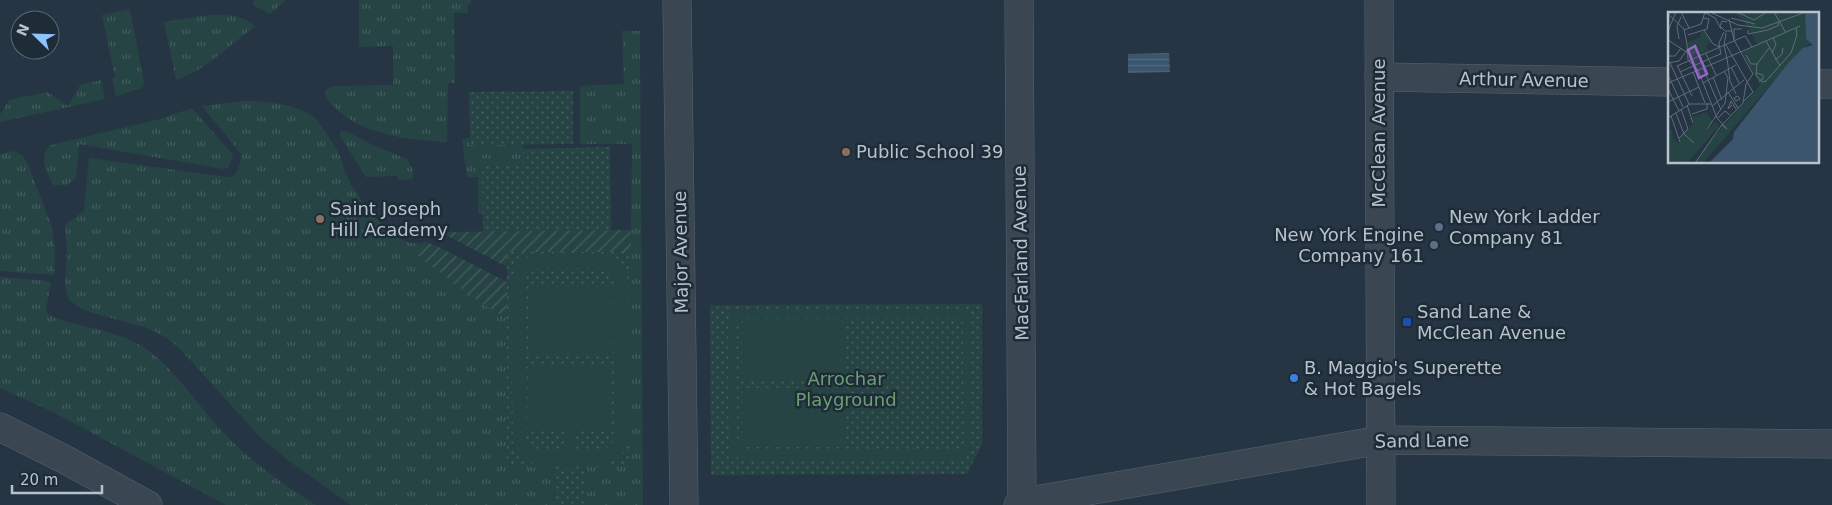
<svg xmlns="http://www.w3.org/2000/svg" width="1832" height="505" viewBox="0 0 1832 505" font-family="'DejaVu Sans',sans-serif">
<defs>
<pattern id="grass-tufts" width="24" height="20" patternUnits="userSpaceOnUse" patternTransform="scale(1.25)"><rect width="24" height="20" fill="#274444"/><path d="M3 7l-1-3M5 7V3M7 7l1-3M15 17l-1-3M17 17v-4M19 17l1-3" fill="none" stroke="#445d5e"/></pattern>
<pattern id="park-dots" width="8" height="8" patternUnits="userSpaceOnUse" patternTransform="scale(1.25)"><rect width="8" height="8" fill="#274444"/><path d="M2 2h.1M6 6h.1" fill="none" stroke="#445d5e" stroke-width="1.8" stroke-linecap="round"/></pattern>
<pattern id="garden-furrows" width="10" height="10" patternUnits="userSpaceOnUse" patternTransform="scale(1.25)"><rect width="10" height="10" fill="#274444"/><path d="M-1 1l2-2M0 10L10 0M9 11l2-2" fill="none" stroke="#445d5e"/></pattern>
<pattern id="water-rules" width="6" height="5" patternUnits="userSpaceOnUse" patternTransform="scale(1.25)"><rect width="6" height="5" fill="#3a556c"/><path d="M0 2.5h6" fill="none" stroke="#546c80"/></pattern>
</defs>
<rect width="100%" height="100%" fill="#253543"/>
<!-- grass -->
<g fill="url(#grass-tufts)">
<polygon points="254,0 286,0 270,14 253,5"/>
<path d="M 359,0 L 471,0 L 471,4 L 468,4 L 468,13 L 454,13 L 455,83 L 448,83 L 447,142 C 403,139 355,135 326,98 L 325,90 L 333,86 L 393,85 L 393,46 L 359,47 Z"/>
<polygon points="130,9 144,83 142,88 116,96 112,78 115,77 102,15"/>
<path d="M 209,15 C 227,15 241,14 255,26 C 241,37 192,80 176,79 L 164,22 Z"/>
<polygon points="622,31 640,31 643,505 586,505 586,467 631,466 631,230 632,144 580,144 580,86 624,84"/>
<polygon points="101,80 105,99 0,122 0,115 9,100 47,92 68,106 80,85"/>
<path d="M 243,101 C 265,101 300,104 316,119 C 324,130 333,142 339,154 C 343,161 343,169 347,176 C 357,198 394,248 420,243 L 418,246 L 418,256 L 475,299 L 507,319 L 507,467 L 554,467 L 555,505 L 351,505 L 289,461 L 260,437 L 181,350 L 168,339 L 150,329 L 83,310 L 69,300 L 65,285 L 67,250 L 65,225 L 84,211 L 89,158 L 227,177 L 233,176 L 238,170 L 242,155 L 202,106 Z"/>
<path d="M 192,108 L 232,154 L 233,158 L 228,168 L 223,169 L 79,144 L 76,178 L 67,185 L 53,185 C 47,171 37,157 51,145 L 160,119 Z"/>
<polygon points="342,131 346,131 371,144 407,159 413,170 413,179 398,180 397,176 366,177 340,136 340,132"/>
<polygon points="470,138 470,145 523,144 523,166 482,166 483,214 478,214 478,177 467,177 462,139"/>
<polygon points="13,151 22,155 27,162 52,227 55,252 54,275 0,271 0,154"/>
<path d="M 0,277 L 49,281 L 51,283 L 46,309 L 49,315 C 81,329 119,329 149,351 C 175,370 198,405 221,430 C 250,461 280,482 316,505 L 226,505 L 53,412 L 0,388 Z"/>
</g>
<!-- park -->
<g fill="url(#park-dots)">
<polygon points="573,91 573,144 470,145 469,92"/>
<polygon points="610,147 611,230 483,232 482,166 523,166 523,149"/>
<polygon points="507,252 631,252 631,467 586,467 586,505 555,505 554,467 507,467"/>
<polygon points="982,304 982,444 967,474 711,475 710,305"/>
</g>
<!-- garden -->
<g fill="url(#garden-furrows)">
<polygon points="631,230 631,252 508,252 507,267 446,235 448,232"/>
<path d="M 425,242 L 439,247 L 507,282 L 507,319 L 475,299 L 418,256 C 416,249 418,244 425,242 Z"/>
</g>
<!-- pitch -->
<g fill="#274444" fill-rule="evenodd">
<path d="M 535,254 C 552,254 604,250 617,259 C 625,265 627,274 628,283 L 629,440 C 620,469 599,464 574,464 L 573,468 L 566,468 L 566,464 C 543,464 523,469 513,444 L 511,282 C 514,267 521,259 535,254 ZM 537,268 L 601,268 L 611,272 L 614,278 L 615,437 C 610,455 589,450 574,450 L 574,431 L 612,431 L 612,364 L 528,364 L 527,431 L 566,431 L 566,450 C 552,451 534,454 526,440 L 525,281 L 528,273 Z"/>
<rect x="528" y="287" width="85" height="68"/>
<path d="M 960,309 L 968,313 L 971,322 L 971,445 L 966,458 L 958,459 L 741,460 L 732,454 L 729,444 L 728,323 L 730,318 L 728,310 ZM 740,318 L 960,318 L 963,323 L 964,444 L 962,449 L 958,451 L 740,450 L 737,445 L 736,325 Z"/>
<rect x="742" y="322" width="104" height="58"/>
<rect x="742" y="388" width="104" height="59"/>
</g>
<!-- water -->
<polygon fill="url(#water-rules)" points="1169,53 1170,72 1128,73 1128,54"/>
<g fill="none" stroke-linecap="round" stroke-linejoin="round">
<defs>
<g id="minor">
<polyline points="677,0 684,505"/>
<polyline points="1019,0 1022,505"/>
<polyline points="1379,0 1381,505"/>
<polyline points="1379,77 1670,82"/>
<polyline points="1818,84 1832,84"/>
</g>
<g id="tertiary">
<polyline points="0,427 64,459 148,505"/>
<polyline points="1018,505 1022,502 1053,497 1381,440 1832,444"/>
</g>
</defs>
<!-- minor casing -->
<use href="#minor" stroke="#586570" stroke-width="29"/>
<!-- tertiary casing -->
<use href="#tertiary" stroke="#586570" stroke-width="29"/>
<!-- minor -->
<use href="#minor" stroke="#3a4752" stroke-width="28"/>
<!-- tertiary -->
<use href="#tertiary" stroke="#3a4752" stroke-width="28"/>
</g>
<!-- markers -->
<g fill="#8d6e63" stroke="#1e2c38" stroke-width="2">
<circle cx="846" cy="152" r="5"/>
<circle cx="320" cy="219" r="5"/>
</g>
<g fill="#5c6f8a" stroke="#1e2c38" stroke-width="2">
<circle cx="1439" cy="227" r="5"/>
<circle cx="1434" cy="245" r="5"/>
</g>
<rect fill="#1a4fb4" stroke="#1e2c38" stroke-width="2" x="1402" y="317" width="10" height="10" rx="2.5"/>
<circle fill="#3f7fe0" stroke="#1e2c38" stroke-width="2" cx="1294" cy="378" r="5"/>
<g text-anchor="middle" stroke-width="5" stroke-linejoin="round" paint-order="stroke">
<!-- street labels -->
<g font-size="18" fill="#b7c2cc" stroke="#1e2c38">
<text transform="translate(1524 80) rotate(1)" y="6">Arthur Avenue</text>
<text transform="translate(1379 133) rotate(-90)" y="6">McClean Avenue</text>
<text transform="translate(681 252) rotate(-91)" y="6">Major Avenue</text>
<text transform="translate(1021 253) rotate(-91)" y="6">MacFarland Avenue</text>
<text transform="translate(1422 441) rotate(-1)" y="6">Sand Lane</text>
</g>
<!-- poi labels -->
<g font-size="18" fill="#b7c2cc" stroke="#1e2c38" text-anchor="start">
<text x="856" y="158">Public School 39</text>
<text x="330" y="215">Saint Joseph<tspan x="330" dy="21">Hill Academy</tspan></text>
<text x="1449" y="223">New York Ladder<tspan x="1449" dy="21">Company 81</tspan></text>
<text x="1424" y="241" text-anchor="end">New York Engine<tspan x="1424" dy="21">Company 161</tspan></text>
<text x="1417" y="318">Sand Lane &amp;<tspan x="1417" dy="21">McClean Avenue</tspan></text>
<text x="1304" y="374">B. Maggio's Superette<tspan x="1304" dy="21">&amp; Hot Bagels</tspan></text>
</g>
<!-- park labels -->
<g font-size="18" fill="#6d9e73" stroke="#1e2c38">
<text x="846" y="385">Arrochar<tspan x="846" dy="21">Playground</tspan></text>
</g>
</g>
<!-- overview -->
<g transform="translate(1668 12)">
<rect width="151" height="151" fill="#253543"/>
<path d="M 36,19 L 43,30 L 38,33 L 41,40 L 32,44 L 27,41 L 21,49 L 20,30 L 33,25 L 32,20 Z" fill="#274444"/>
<path d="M 39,100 L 44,109 L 38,116 L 40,118 L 47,110 L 51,114 L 20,150 L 0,137 L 0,119 L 4,118 L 5,127 L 12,131 L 11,126 L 26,111 L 24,105 Z" fill="#274444"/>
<path d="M 66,0 L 137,0 L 138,27 L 145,33 L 141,32 L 132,39 L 35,151 L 28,151 L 38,134 L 92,73 L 74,40 L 89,32 L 80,14 ZM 0,137 L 20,150 L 22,151 L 0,151 Z" fill="#274444"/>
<path d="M 137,0 L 151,0 L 151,151 L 41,151 L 65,127 L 66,120 L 121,50 L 135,36 L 145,33 L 138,27 Z" fill="#3a556c"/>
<path fill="none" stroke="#5f6d7a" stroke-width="1" d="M 13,0 L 21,16M 36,0 L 47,6 L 53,17M 42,0 L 70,13 L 94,16 L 138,0M 69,0 L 86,8M 106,0 L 118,21M 0,2 L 16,17 L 19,32M 63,6 L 87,12M 86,8 L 99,0M 59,10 L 54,9 L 52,14 L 57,19 L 64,19M 16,18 L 33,12 L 37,0M 36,18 L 45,32 L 52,35M 80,18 L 80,22 L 100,18 L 111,13 L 110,10M 0,19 L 8,0M 58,21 L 56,34 L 59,46M 20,23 L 39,17 L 41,7 L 35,6M 11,27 L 9,14 L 13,5M 0,28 L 20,41M 66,28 L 66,17 L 74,17M 98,29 L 112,54M 19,32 L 20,48 L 30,58 L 49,106 L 59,117 L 54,113M 91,32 L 132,14M 58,33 L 85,80 L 76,89M 101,36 L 89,52 L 88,63 L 94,70 L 98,69 L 123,41 L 129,23 L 128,16M 104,41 L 108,32 L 105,26M 38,42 L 48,63M 53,43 L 51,31 L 56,20M 78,43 L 83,52 L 89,52M 0,44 L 7,44 L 13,36M 59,46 L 62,69 L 68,82M 107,48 L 114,42 L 115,36M 0,51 L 11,49 L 19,38M 2,51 L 21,92M 9,53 L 24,84M 9,54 L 77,24 L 84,35M 63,55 L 71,71M 35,56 L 53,98M 12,60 L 52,42M 25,60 L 37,91M 88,61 L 95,63 L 95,67 L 91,69M 0,63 L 15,95M 45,65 L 54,88M 0,71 L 91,32M 35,71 L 68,53M 0,77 L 11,99M 60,80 L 70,96M 70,84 L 72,87 L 68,89 L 66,86 ZM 0,90 L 31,75M 19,93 L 25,111M 64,93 L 60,97 L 63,89 L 68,97M 44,94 L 76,68M 8,101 L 16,122 L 26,131M 24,102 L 39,97 L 39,91M 3,104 L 12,130M 0,106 L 22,92 L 43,92M 50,106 L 57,99 L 62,103M 39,117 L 57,91 L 60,66 L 56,59M 11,126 L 20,117 L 13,97M 27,151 L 53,114 L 75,91 L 78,72 L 85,62 L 66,28 L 61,7"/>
<path fill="#9368c4" fill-opacity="0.15" stroke="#9368c4" stroke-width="2.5" d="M 27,34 L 39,62 L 31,66 L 20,38 Z"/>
<rect width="151" height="151" fill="none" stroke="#b7c2cc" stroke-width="2.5"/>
</g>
<!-- north arrow -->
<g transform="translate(35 35) rotate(293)"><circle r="24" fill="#1e2c38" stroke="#5b6873"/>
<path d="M0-4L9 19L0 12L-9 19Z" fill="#8cc4fc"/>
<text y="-8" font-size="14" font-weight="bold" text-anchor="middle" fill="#b7c2cc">N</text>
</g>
<!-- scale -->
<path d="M12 485v8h90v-8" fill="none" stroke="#b7c2cc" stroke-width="2.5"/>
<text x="20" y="485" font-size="15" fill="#b7c2cc" stroke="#1e2c38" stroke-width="4" paint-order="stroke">20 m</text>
</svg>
